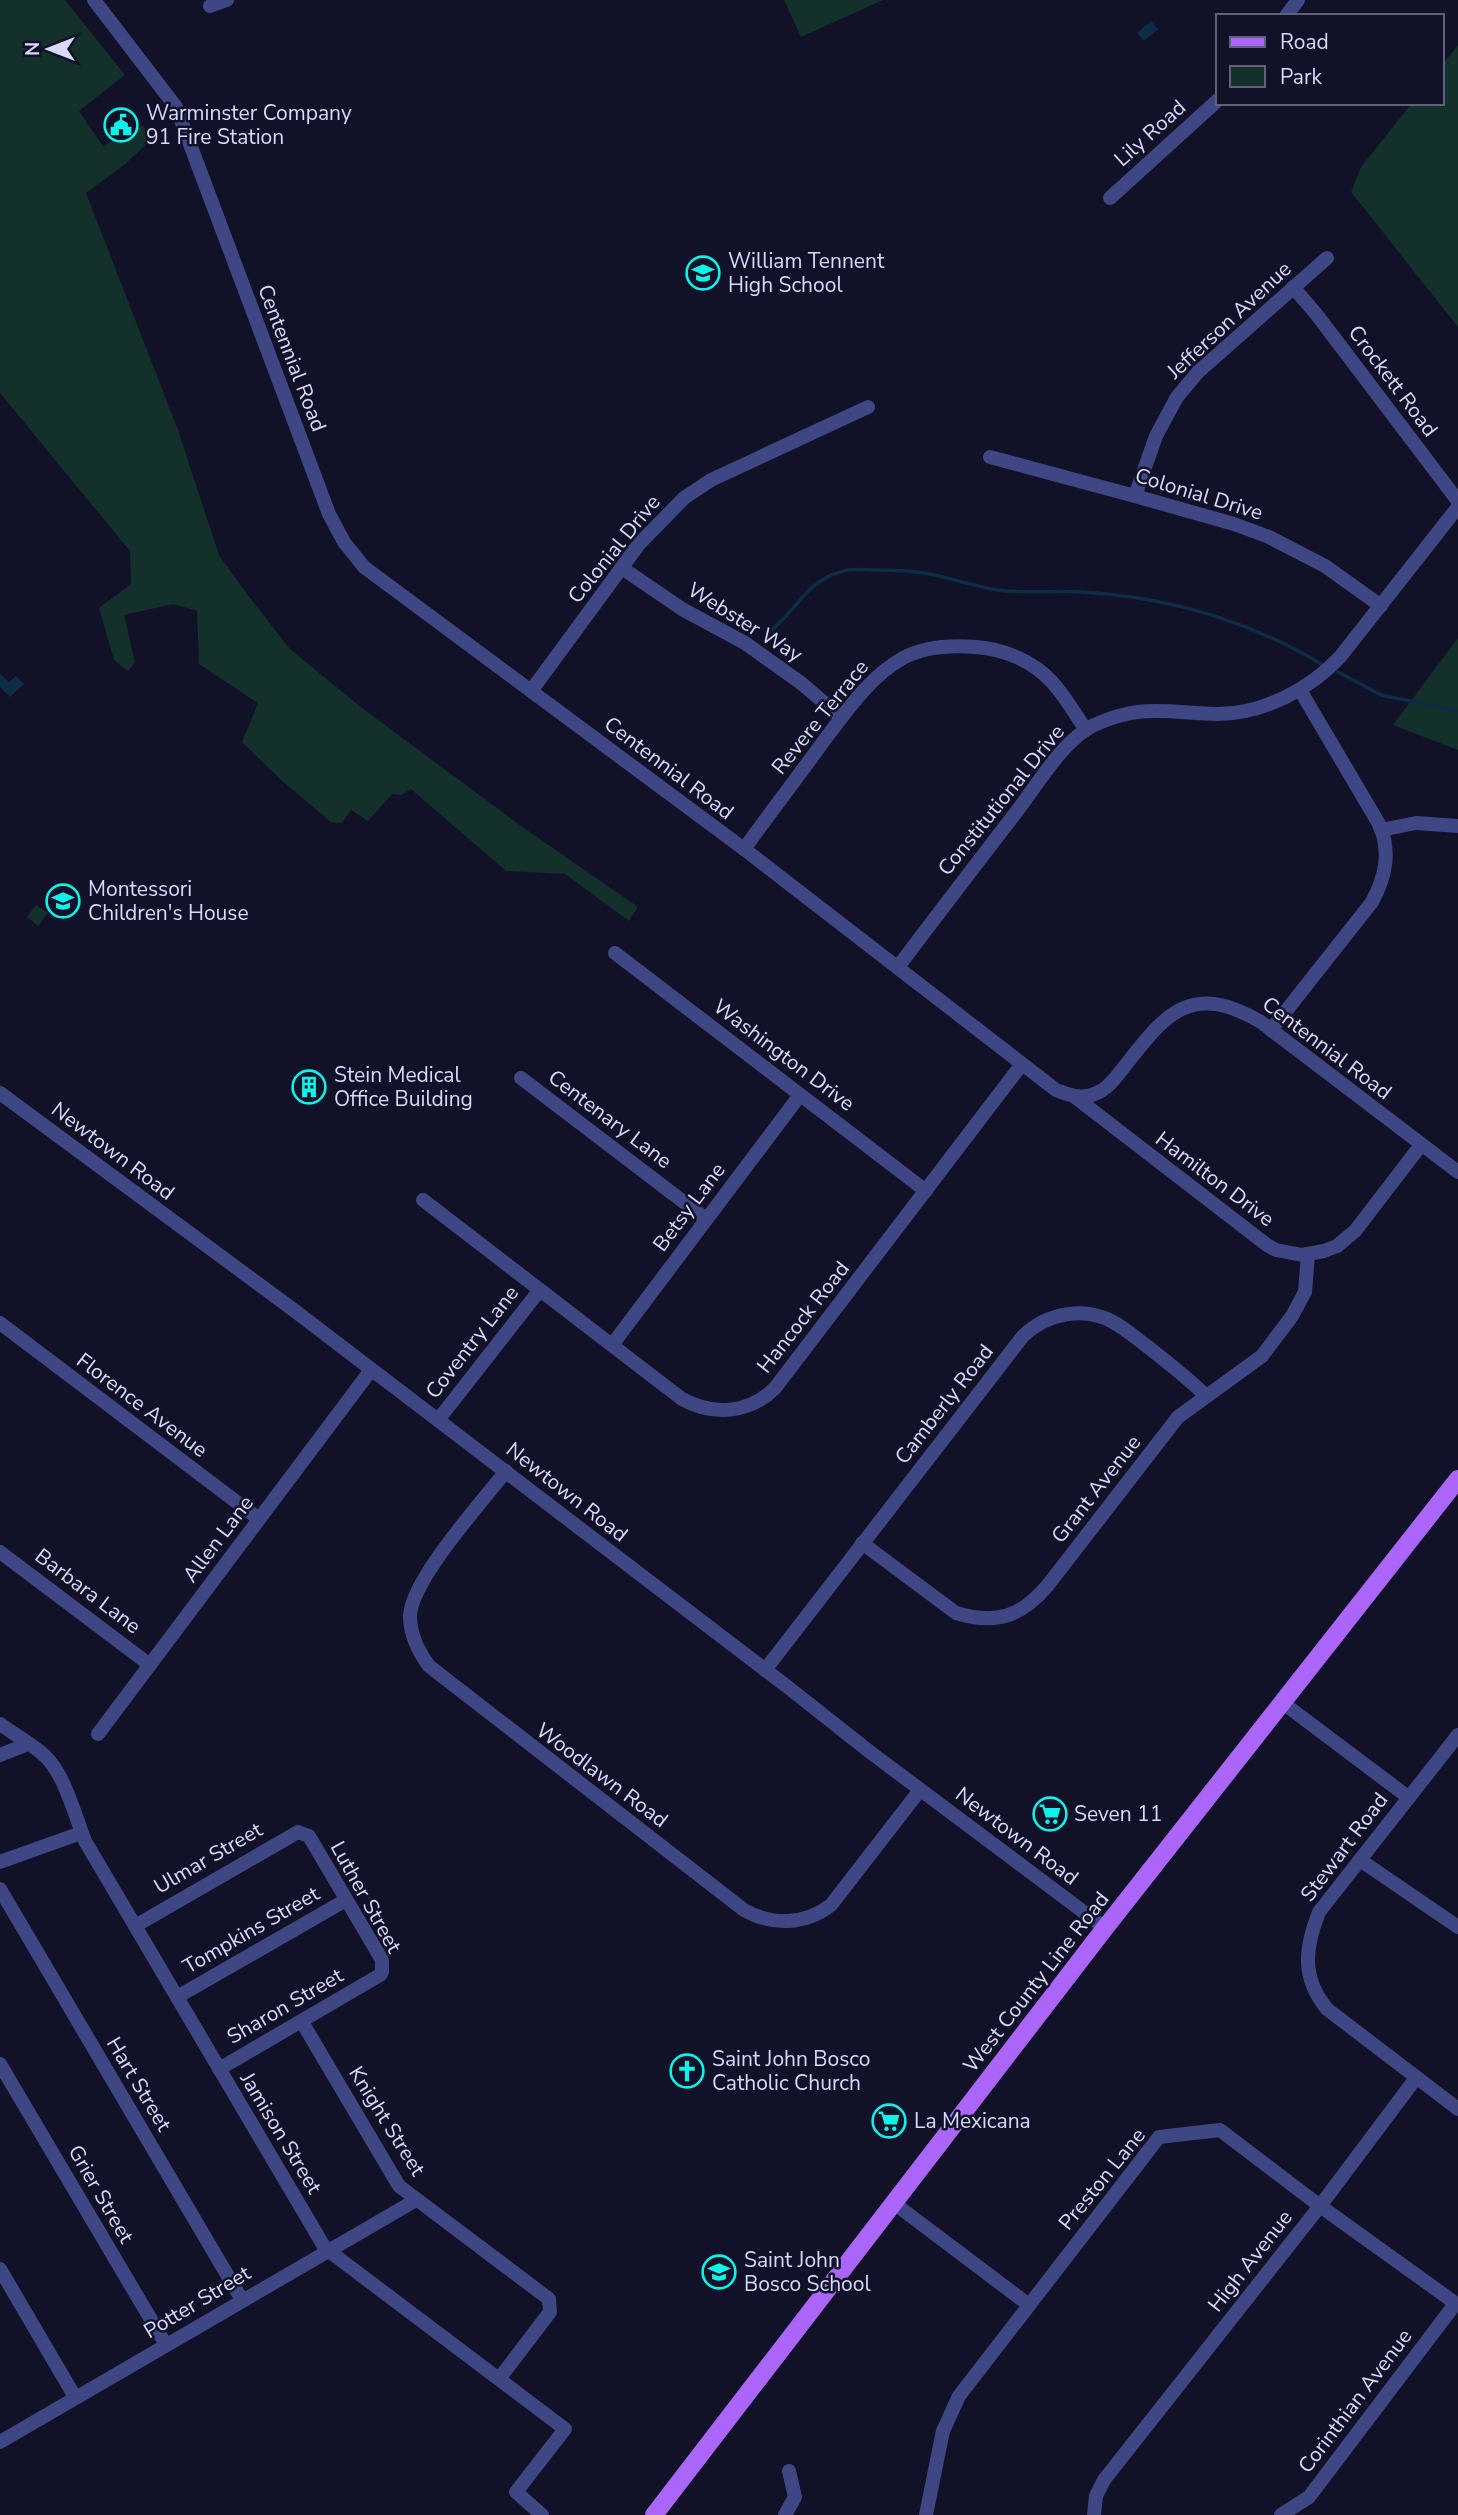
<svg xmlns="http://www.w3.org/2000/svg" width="1458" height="2515" viewBox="0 0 1458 2515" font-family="'Nunito Sans',sans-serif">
<rect width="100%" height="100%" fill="#111127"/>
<!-- green -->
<g fill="#14302b">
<polygon points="0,0 65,0 125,75 79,111 103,146 117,138 121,143 143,125 150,141 124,165 86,193 178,430 219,555 244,590 290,649 362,708 521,826 638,907 629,921 565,874 506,871 411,789 401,795 392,794 368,821 351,810 342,823 331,822 281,780 242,742 258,703 199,664 197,611 173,604 124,615 135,662 128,671 114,660 99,608 131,584 130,551 0,393"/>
<polygon points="784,0 883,0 801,37"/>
<polygon points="1458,45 1458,327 1351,192 1361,167 1412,103 1442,103 1442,65"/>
<polygon points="1458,638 1458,750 1393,725"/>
<polygon points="36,905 48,913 38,926 27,917"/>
</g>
<!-- water -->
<g fill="#0f2c47">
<polygon points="1151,21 1158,29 1144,41 1137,33"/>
<polygon points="0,674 9,682 16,676 24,684 10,697 0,687"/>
</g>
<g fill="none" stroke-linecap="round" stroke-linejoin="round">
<!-- stream -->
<g stroke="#0f2c47" stroke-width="3.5">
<path d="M 769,632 C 796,612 805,582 840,572 C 852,568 865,570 877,570 C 895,570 913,571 930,574 C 953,579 975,586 997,590 C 1025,594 1054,590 1082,592 C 1167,597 1250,621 1323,665"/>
<polyline points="1338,672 1381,695 1458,711"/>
</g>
<!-- minor -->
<g stroke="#3e4683" stroke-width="14">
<path d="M 94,0 L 176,107 L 329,514 L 344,542 L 364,567 L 744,849 L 1056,1090 C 1067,1094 1076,1098 1087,1096 C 1104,1094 1114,1080 1124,1067 C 1166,1013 1191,981 1261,1022 L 1458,1172"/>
<polyline points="210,6 227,0"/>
<polyline points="1286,16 1298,0"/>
<polyline points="1110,198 1218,100"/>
<polyline points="1293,287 1317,315 1458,501"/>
<polyline points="990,457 1135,496 1234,524 1269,537 1325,566 1381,606"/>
<polyline points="1135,496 1156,436 1177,397 1198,372 1327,258"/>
<polyline points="622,568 682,609 745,643 801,683 841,717"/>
<polyline points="531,691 639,544 684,498 711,480 868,407"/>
<polyline points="1381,830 1416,823 1458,826"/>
<path d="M 744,849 C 770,813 797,778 823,742 C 846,712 869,677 903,658 C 925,646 952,645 976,647 C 1004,649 1033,661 1052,682 C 1065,696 1075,714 1086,730"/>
<polyline points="615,953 926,1191"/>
<path d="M 898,967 C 937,915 977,863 1017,811 C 1038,784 1063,740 1094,725 C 1142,703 1169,713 1218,714 C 1263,714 1310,689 1340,657 L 1458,507"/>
<path d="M 1271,1030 L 1372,902 C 1386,876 1391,851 1379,824 L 1300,690"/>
<polyline points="521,1078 706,1219"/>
<polyline points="0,1093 295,1311 789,1688 870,1752 1105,1928"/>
<polyline points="1075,1097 1267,1245 1276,1250 1302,1255 1324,1251 1337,1246 1355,1231 1421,1145"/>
<path d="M 423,1200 L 682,1399 C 713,1416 749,1414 775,1388 L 1022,1064"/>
<polyline points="0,1323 259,1519"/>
<polyline points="612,1345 800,1095"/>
<polyline points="438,1420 539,1291"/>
<path d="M 506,1471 C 482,1502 411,1580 410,1616 C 410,1635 418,1651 429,1666 L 744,1910 C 772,1926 805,1925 831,1905 L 920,1790"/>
<path d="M 862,1543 L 956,1613 C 996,1625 1021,1617 1048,1585 L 1178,1417 L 1262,1356 L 1292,1316 L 1305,1292 L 1308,1254"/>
<polyline points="0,1552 150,1665"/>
<path d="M 765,1670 L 1023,1336 C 1047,1313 1084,1306 1113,1322 C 1126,1329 1137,1339 1148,1347 C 1168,1363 1188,1378 1206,1396"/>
<polyline points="1283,1703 1408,1797"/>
<path d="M 0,1724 C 15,1735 32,1744 45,1756 C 65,1775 75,1816 85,1841 L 325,2248 L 565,2429 L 516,2492 L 542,2515"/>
<polyline points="98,1734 371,1370"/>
<path d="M 1458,1735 L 1319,1912 C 1305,1948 1301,1977 1327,2009 L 1458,2109"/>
<polyline points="0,1755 28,1744"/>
<polyline points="1360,1860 1458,1927"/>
<polyline points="0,1862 81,1833"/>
<polyline points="0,1889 242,2300"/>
<polyline points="135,1926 298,1832 309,1836 382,1960 382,1972 380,1975 219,2069"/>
<polyline points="177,1997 346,1900"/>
<polyline points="302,2022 399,2186 549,2299 550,2312 499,2379"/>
<polyline points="0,2064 166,2345"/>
<polyline points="895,2204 1029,2305"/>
<polyline points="0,2269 75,2397"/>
<polyline points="0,2442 416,2200"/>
<polyline points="785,2515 795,2497 789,2471"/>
<polyline points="926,2515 943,2431 959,2396 1159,2137 1220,2130 1320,2206 1458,2305"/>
<polyline points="1094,2515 1096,2496 1104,2480 1320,2206 1416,2078"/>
<polyline points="1281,2515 1309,2497 1455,2304"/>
</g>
<!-- major -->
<polyline stroke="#ab65f8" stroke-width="18" points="654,2515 1105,1928 1458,1479"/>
</g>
<!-- icons -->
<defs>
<symbol id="civic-ring" viewBox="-11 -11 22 22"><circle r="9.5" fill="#111127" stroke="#0ef3e9" stroke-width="1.5"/><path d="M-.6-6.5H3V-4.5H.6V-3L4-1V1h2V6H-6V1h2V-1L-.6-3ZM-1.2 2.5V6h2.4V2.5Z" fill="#0ef3e9"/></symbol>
<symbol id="school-ring" viewBox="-11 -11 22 22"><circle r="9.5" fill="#111127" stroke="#0ef3e9" stroke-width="1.5"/><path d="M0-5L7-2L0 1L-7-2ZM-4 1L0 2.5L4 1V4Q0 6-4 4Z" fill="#0ef3e9"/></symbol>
<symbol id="building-ring" viewBox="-11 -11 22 22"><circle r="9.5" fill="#111127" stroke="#0ef3e9" stroke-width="1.5"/><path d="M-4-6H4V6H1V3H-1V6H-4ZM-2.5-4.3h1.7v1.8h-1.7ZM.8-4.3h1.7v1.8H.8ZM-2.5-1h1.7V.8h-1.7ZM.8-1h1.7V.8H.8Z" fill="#0ef3e9"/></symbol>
<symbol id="supermarket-ring" viewBox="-11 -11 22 22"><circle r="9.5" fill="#111127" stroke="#0ef3e9" stroke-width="1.5"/><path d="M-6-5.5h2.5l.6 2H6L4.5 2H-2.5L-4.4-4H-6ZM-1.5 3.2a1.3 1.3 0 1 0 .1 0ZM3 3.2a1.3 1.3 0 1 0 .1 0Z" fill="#0ef3e9"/></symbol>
<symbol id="church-ring" viewBox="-11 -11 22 22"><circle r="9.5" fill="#111127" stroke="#0ef3e9" stroke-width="1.5"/><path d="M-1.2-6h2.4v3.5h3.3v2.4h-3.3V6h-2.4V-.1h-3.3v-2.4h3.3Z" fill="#0ef3e9"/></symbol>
</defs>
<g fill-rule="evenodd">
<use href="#civic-ring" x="102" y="106" width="38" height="38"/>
<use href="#school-ring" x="684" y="254" width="38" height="38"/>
<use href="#school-ring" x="44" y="882" width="38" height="38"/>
<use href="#building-ring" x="290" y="1068" width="38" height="38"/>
<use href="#supermarket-ring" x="1031" y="1795" width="38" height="38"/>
<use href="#church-ring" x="668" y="2052" width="38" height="38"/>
<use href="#supermarket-ring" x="870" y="2102" width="38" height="38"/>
<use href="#school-ring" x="700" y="2253" width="38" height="38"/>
</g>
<g text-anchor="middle" stroke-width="5" stroke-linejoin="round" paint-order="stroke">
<!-- poi labels -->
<g font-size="21" fill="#d8d9fd" stroke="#111127" text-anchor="start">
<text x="146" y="120">Warminster Company<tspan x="146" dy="24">91 Fire Station</tspan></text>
<text x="728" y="268">William Tennent<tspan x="728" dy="24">High School</tspan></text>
<text x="88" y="896">Montessori<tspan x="88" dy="24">Children's House</tspan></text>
<text x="334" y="1082">Stein Medical<tspan x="334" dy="24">Office Building</tspan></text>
<text x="1074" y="1821">Seven 11</text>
<text x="712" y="2066">Saint John Bosco<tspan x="712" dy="24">Catholic Church</tspan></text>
<text x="914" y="2128">La Mexicana</text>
<text x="744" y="2267">Saint John<tspan x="744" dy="24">Bosco School</tspan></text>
</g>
<!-- street labels -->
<g font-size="21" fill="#d8d9fd" stroke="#111127">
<text transform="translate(1150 133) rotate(-42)" y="7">Lily Road</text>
<text transform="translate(1229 320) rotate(-43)" y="7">Jefferson Avenue</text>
<text transform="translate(292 358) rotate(69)" y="7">Centennial Road</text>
<text transform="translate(1393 381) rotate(53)" y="7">Crockett Road</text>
<text transform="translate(1199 494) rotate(17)" y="7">Colonial Drive</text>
<text transform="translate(614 549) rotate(-51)" y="7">Colonial Drive</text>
<text transform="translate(745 622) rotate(32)" y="7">Webster Way</text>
<text transform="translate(820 717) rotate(-51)" y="7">Revere Terrace</text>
<text transform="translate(669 768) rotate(37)" y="7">Centennial Road</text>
<text transform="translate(1001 800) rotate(-51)" y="7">Constitutional Drive</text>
<text transform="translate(1327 1048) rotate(37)" y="7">Centennial Road</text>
<text transform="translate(784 1055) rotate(37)" y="7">Washington Drive</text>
<text transform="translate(610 1119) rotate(37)" y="7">Centenary Lane</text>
<text transform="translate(113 1151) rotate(37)" y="7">Newtown Road</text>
<text transform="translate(1215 1179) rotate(37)" y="7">Hamilton Drive</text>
<text transform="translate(689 1207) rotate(-53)" y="7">Betsy Lane</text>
<text transform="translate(803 1317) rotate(-52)" y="7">Hancock Road</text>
<text transform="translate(472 1342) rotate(-52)" y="7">Coventry Lane</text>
<text transform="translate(944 1404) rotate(-52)" y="7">Camberly Road</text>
<text transform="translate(142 1405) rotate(37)" y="7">Florence Avenue</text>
<text transform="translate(1096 1489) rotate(-52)" y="7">Grant Avenue</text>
<text transform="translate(567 1492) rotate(38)" y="7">Newtown Road</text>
<text transform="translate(218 1539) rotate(-53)" y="7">Allen Lane</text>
<text transform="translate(88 1591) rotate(37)" y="7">Barbara Lane</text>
<text transform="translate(602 1775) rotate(37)" y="7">Woodlawn Road</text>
<text transform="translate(1017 1836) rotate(37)" y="7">Newtown Road</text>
<text transform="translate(1344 1847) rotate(-53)" y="7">Stewart Road</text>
<text transform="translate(208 1858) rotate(-30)" y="7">Ulmar Street</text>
<text transform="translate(366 1897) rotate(61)" y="7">Luther Street</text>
<text transform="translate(251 1930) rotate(-30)" y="7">Tompkins Street</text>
<text transform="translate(1036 1982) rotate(-52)" y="7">West County Line Road</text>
<text transform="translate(285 2006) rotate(-30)" y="7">Sharon Street</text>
<text transform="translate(139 2084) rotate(59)" y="7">Hart Street</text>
<text transform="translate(387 2121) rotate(58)" y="7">Knight Street</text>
<text transform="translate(281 2133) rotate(59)" y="7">Jamison Street</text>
<text transform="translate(1102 2179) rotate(-51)" y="7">Preston Lane</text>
<text transform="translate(101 2194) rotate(60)" y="7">Grier Street</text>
<text transform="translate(1250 2261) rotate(-52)" y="7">High Avenue</text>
<text transform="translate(197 2302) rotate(-31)" y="7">Potter Street</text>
<text transform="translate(1355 2401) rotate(-53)" y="7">Corinthian Avenue</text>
</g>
</g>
<!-- legend -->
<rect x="1216" y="14" width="228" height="91" fill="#111127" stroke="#61617d" stroke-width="2"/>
<rect x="1230" y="37" width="35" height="10" fill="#ab65f8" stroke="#61617d" stroke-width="2"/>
<text x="1280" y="49" font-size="21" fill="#d8d9fd">Road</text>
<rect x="1230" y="66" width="35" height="21" fill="#14302b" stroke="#61617d" stroke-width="2"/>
<text x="1280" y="84" font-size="21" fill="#d8d9fd">Park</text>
<!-- north arrow -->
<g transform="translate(49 49) rotate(270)" stroke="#111127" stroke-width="5" paint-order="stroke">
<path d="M0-5L12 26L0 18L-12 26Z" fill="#d8d9fd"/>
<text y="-10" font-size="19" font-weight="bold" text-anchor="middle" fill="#d8d9fd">N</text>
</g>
</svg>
